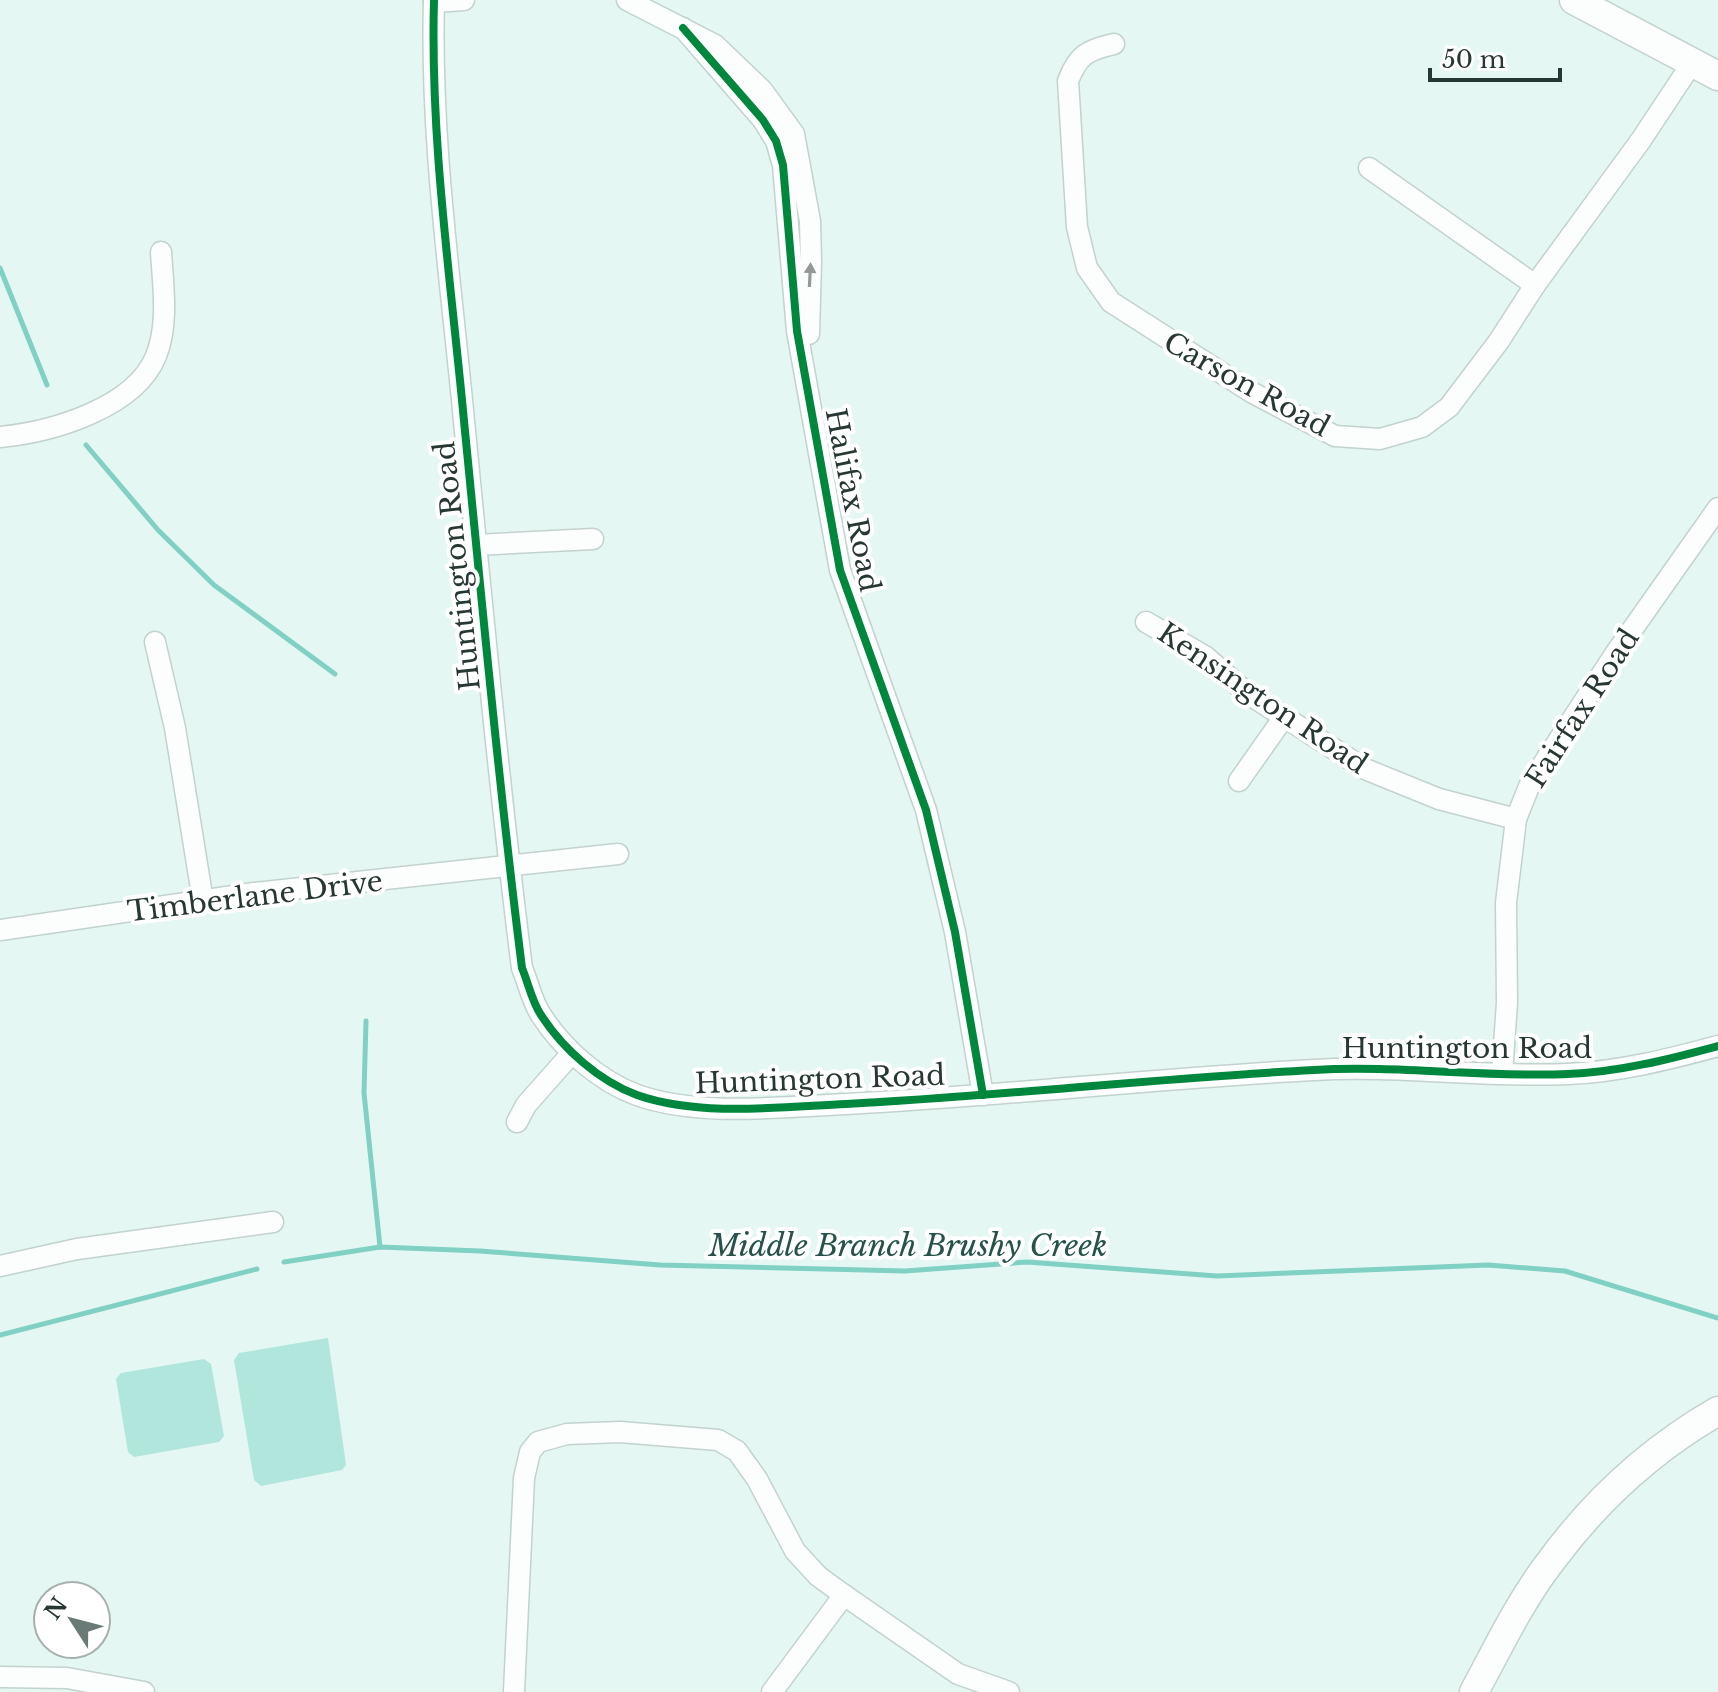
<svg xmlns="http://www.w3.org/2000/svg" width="1718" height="1692" viewBox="0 0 1718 1692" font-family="'Libre Baskerville',serif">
<rect width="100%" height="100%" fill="#e5f7f3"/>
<!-- park -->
<g fill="#b0e6dc">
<polygon points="328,1338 346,1465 342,1470 261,1486 254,1480 234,1360 239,1353"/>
<polygon points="204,1359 211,1364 224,1436 219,1442 134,1457 128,1452 116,1379 121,1373"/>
</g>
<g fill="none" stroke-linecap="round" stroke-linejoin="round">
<!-- stream -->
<g stroke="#80d0c3" stroke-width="5">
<polyline points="0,268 47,385"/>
<polyline points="86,445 158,530 214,585 335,674"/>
<polyline points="366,1021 364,1093 380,1247"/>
<polyline points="284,1262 380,1247 480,1251 660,1265 905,1271 1027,1262 1217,1276 1488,1265 1565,1271 1718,1318"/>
<polyline points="0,1335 257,1269"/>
</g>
<defs>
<g id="street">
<path d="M 434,0 C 430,141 451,281 464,421 C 482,603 499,786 522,968 C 528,982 532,1002 541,1015 C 563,1049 599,1081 637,1095 C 699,1117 781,1107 846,1104 C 1002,1096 1158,1078 1314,1070 C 1399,1065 1484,1078 1568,1074 C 1619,1072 1670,1059 1718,1046"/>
<polyline points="627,0 715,45 762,90 794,134 810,221 811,262 809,334"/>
<polyline points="434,2 464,0"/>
<polyline points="683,28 763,120 776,141 783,165 797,331 840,570 926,810 955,932 983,1095"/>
<path d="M 1114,44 C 1087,50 1078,55 1068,81 L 1077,227 L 1087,268 L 1111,302 L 1253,393 L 1335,436 L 1380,439 L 1422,427 L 1449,407 L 1499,341 L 1535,285 L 1641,140 L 1692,63"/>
<polyline points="1369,168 1535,285"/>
<path d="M 0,437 C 52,432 135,408 156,356 C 169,324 163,285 161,252"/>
<polyline points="476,545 593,539"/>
<polyline points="1146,622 1206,657 1247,693 1365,769 1439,799 1516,819"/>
<polyline points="155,642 175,728 203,901"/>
<polyline points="1239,781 1284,717"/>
<polyline points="0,930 254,893 618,854"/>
<polyline points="1502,1073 1507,1003 1506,903 1516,819 1530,784 1615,654 1718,508"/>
<polyline points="517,1122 526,1105 572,1053"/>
<polyline points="0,1266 77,1249 273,1222"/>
<polyline points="844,1595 958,1674 1009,1692"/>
<polyline points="0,1677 67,1678 144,1692"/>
<polyline points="514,1692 524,1478 530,1452 538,1442 567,1434 620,1432 718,1440 737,1451 757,1479 795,1551 818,1576 844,1595 772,1692"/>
</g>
<g id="secondary">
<polyline points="1574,0 1718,76"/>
<path d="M 1474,1692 C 1498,1648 1520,1601 1551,1561 C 1596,1500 1652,1449 1718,1411"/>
</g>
</defs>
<!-- street casing -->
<use href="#street" stroke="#c2d2cf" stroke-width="23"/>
<!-- secondary casing -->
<use href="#secondary" stroke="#c2d2cf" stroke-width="31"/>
<!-- street -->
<use href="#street" stroke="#fbfefd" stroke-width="20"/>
<!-- secondary -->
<use href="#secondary" stroke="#fbfefd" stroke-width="28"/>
<defs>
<g id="cycleway">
<path d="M 434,0 C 430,141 451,281 464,421 C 482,603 499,786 522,968 C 528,982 532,1002 541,1015 C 563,1049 599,1081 637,1095 C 699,1117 781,1107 846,1104 C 1002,1096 1158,1078 1314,1070 C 1399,1065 1484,1078 1568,1074 C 1619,1072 1670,1059 1718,1046"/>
<polyline points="683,28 763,120 776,141 783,165 797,331 840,570 926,810 955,932 983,1095"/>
</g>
</defs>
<!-- cycleway casing -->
<use href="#cycleway" stroke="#fff" stroke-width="13"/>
<!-- cycleway -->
<use href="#cycleway" stroke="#00873e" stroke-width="8"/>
</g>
<!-- one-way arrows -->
<defs><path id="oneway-solid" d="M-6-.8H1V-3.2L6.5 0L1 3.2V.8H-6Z" transform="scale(2)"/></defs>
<use fill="#919a98" href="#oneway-solid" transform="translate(810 275) rotate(-87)"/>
<g text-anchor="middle" stroke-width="8" stroke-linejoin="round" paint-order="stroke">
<!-- street labels -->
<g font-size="28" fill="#273734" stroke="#fff">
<text transform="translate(1247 384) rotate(29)" y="10">Carson Road</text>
<text transform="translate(853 500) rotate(79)" y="10">Halifax Road</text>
<text transform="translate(457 566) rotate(-96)" y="10">Huntington Road</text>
<text transform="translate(1263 698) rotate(34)" y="10">Kensington Road</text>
<text transform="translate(1582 708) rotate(-57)" y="10">Fairfax Road</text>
<text transform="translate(255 896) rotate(-7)" y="10">Timberlane Drive</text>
<text x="1467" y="1058">Huntington Road</text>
<text transform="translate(820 1079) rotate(-2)" y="10">Huntington Road</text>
</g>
<!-- water labels -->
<g font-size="30" font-style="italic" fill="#25534c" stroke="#fff">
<text x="908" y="1256">Middle Branch Brushy Creek</text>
</g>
</g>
<!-- north arrow -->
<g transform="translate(72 1620) rotate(306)"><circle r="38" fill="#ffffff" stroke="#a9afae" stroke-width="2"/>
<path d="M0-6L14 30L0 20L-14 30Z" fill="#6a7a77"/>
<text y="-12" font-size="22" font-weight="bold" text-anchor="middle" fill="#273734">N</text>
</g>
<!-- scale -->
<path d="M1430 68v12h130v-12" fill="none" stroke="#273734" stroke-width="4"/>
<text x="1442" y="68" font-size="24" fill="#273734" stroke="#ffffff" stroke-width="6" paint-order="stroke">50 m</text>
</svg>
